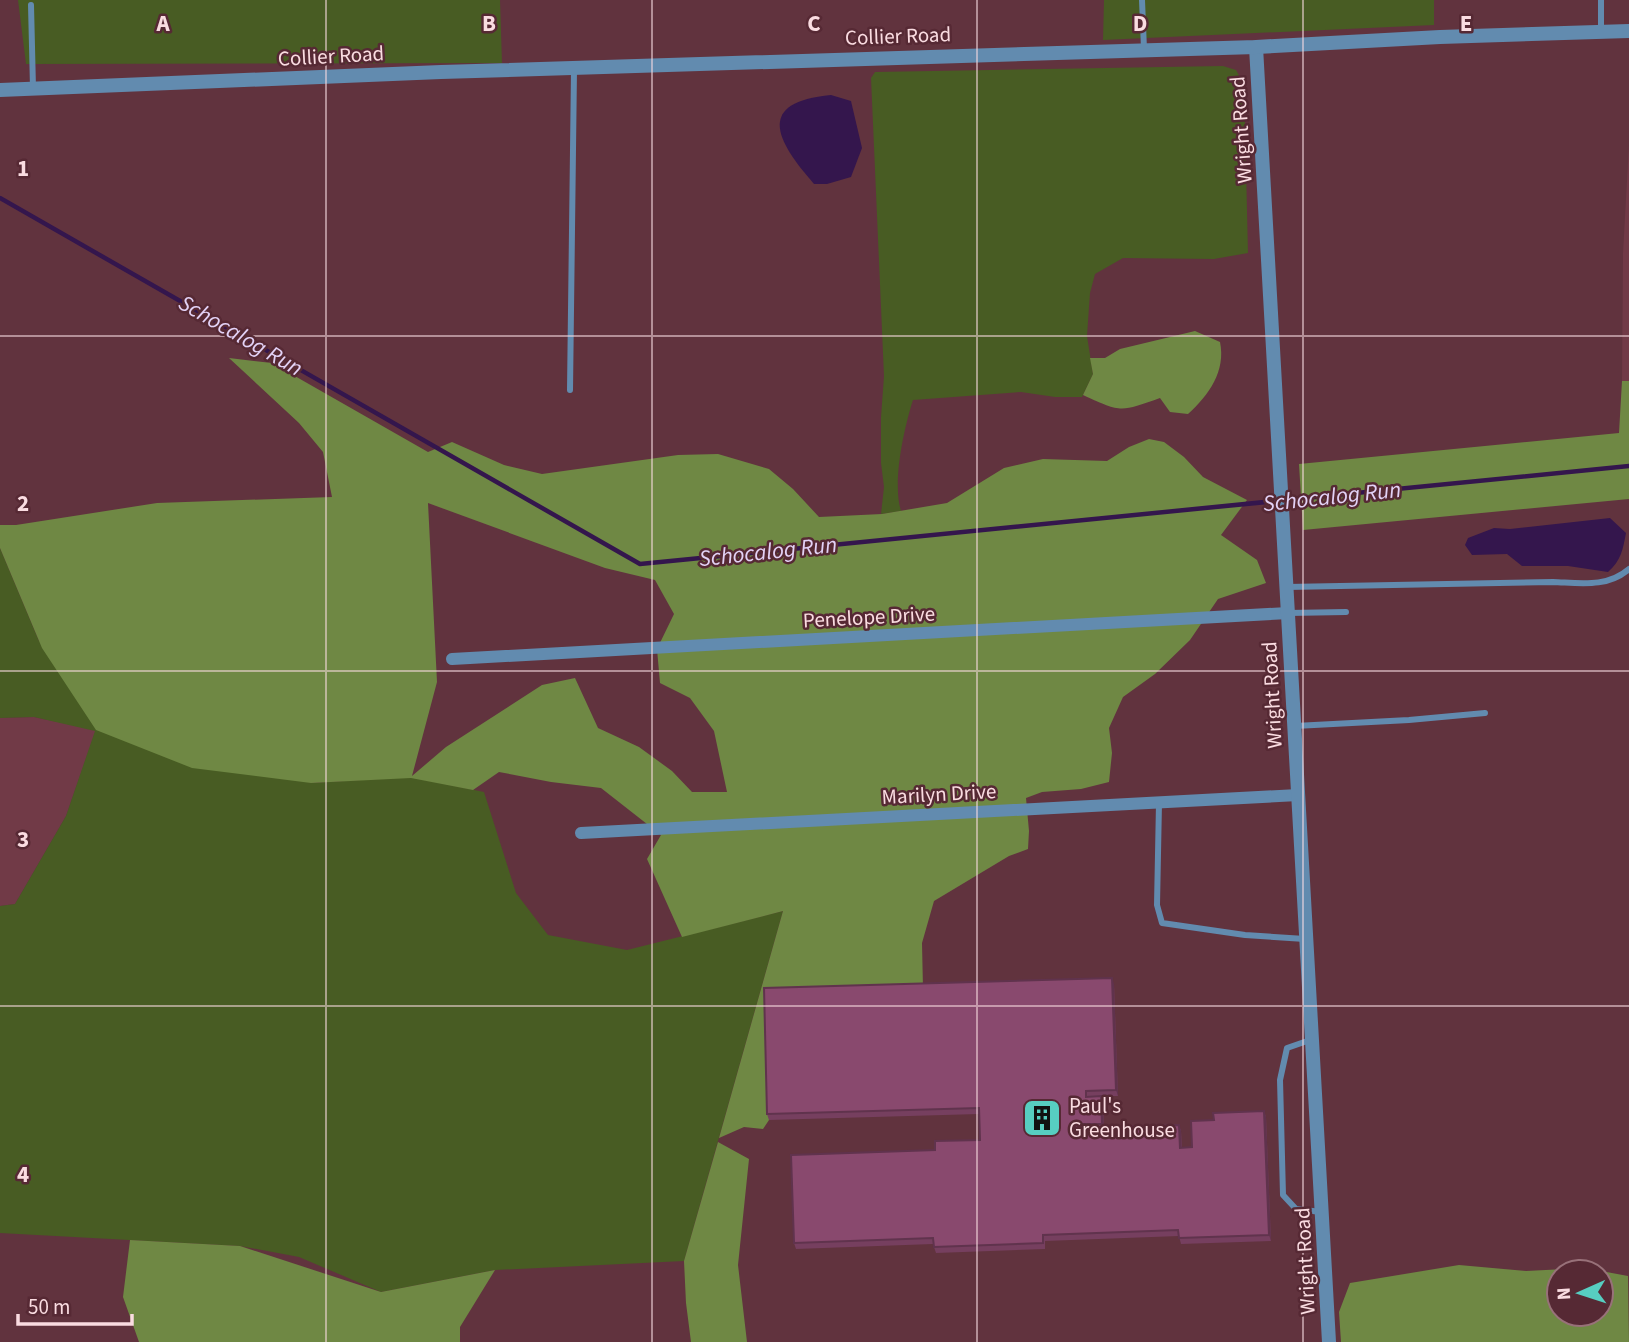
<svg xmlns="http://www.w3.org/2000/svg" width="1629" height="1342" viewBox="0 0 1629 1342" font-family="'Source Sans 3',sans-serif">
<rect width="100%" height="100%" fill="#61333e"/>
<!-- built -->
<g fill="#713a47">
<polygon points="1629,145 1629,381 1622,381 1623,253"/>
<polygon points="34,717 96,730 66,816 15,904 0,906 0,718"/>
</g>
<!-- green -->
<g fill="#485c23">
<polygon points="18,0 500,0 502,63 26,64"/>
<polygon points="1104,0 1434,0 1434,25 1103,40"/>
<path d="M 1223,66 L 1236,70 L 1244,84 L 1248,253 L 1214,259 L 1123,258 L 1095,274 L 1090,293 L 1087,336 L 1093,374 L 1082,397 L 1055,397 L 1021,392 L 913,400 C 904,428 892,483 901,511 L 881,514 L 884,487 L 881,463 L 881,417 L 884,376 L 871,78 L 875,72 Z"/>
<polygon points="0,548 39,641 311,783 411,777 484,792 516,893 548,935 627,950 783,911 684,1261 495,1270 381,1292 299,1257 240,1246 0,1233 0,906 15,904 66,816 95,731 34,717 0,718"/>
</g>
<!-- forest -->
<g fill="#6f8844" fill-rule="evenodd">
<path d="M 1195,331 L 1220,342 C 1226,371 1209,395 1188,414 L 1170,412 L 1160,398 C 1120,412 1122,413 1083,395 L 1093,374 L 1090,358 L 1105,358 L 1120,349 Z"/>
<path d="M 229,358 L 272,363 L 428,452 L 452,442 L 504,465 L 542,474 L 678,455 L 718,454 L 769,469 L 793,489 L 819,517 L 882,514 L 947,503 L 1004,468 L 1043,459 L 1107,461 L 1129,447 L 1149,439 L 1164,442 L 1184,457 L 1203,477 L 1247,500 L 1221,535 L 1257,560 L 1266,583 L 1218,599 L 1190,640 L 1155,674 L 1123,697 L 1109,728 L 1112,753 L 1109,782 L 1081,789 L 1042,792 L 1026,798 L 1029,831 L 1028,849 L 1009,856 L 934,901 L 922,943 L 923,989 L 766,994 L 769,1120 L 763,1129 L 744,1127 L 719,1138 L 783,911 L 682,937 L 647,859 L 661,835 L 601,788 L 551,782 L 499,772 L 473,790 L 411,778 L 311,783 L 192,768 L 96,730 L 42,648 L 0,548 L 0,525 L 16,525 L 157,503 L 332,497 L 323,452 L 299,423 ZM 428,503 L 605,568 L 655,580 L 674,614 L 657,649 L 660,683 L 690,698 L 714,731 L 727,792 L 692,792 L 672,771 L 639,747 L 598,728 L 575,678 L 542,685 L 446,747 L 412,776 L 437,682 Z"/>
<polygon points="1622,381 1629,381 1629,499 1303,530 1299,464 1619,433"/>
<polygon points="718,1142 749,1159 738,1265 747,1342 691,1342 686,1303 684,1261"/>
<polygon points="130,1240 240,1246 381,1292 495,1270 460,1327 460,1342 139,1342 123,1297"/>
<path d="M 1459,1265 L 1526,1271 L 1585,1268 L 1628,1276 L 1629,1342 L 1341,1342 L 1339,1312 L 1350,1283 ZM 1559,1272 L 1601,1272 L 1601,1314 L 1559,1314 Z"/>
</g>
<!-- water -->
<g fill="#34164d">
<path d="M 831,95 L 851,101 L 862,148 L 851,177 L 827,184 L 814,184 C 777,142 754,102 831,95 Z"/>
<path d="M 1610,518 L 1626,533 C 1623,549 1621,561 1608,572 L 1568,566 L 1522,566 L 1507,554 L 1472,555 L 1465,545 L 1468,538 L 1494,528 L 1510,529 Z"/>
</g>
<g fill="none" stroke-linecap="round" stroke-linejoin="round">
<!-- stream -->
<polyline stroke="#34164d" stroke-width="4.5" points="0,198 640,564 1629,466"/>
<!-- service -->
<g stroke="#628baf" stroke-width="6">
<polyline points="1142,0 1144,49"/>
<polyline points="1601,0 1601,32"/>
<polyline points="31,5 33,88"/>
<polyline points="570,390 574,70"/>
<path d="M 1287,587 L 1553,582 C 1580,583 1607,588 1629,569"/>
<polyline points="1288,613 1346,612"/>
<polyline points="1295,726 1409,720 1485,713"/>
<polyline points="1159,803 1157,905 1162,923 1245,935 1305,939"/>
<polyline points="1313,1039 1287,1048 1280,1080 1283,1195 1296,1209 1321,1212"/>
</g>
<!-- minor -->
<g stroke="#628baf" stroke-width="12">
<polyline points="452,659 1288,613"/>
<polyline points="581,833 1298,795"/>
</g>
<!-- tertiary -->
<g stroke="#628baf" stroke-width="14">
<polyline points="1256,47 1329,1342"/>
<polyline points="0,90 441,72 1256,47 1440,37 1629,31"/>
</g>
</g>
<!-- wall -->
<polygon fill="#763f5f" points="1114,984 1118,1096 1088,1096 1103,1102 1104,1127 1179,1125 1181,1131 1182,1148 1192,1147 1214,1120 1264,1111 1266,1117 1271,1241 1181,1244 1179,1236 1045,1241 1045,1249 936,1253 933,1244 796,1249 794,1243 935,1150 980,1140 979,1114 769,1120 767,1114"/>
<!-- shaded-wall -->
<g fill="#60334d">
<polygon points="1112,978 1114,984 1118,1096 1116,1090"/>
<polygon points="1101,1096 1103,1102 1104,1130 1102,1124"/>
<polygon points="1264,1111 1266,1117 1271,1241 1269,1235"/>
<polygon points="1179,1125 1181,1131 1182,1154 1180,1148"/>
</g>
<!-- building -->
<polygon fill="#89496e" stroke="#60334d" stroke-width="2" points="1112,978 1116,1090 1086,1091 1086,1097 1101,1096 1102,1124 1080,1124 1080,1128 1179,1125 1180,1148 1192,1147 1191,1121 1214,1120 1213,1113 1264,1111 1269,1235 1179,1238 1178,1230 1043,1235 1043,1243 934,1247 933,1238 794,1243 791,1155 935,1150 935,1141 980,1140 979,1108 767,1114 764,988"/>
<!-- grid -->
<path fill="none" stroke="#fadce1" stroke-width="2" stroke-opacity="0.55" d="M 326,0 L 326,1342M 652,0 L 652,1342M 977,0 L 977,1342M 1303,0 L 1303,1342M 0,336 L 1629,336M 0,671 L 1629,671M 0,1006 L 1629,1006"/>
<!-- icons -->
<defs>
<symbol id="building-square" viewBox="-11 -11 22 22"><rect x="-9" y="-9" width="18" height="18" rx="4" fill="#57cec1" stroke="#562934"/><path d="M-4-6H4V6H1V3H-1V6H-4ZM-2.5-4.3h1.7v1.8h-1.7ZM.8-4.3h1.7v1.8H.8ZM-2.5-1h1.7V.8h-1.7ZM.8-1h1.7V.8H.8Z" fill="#111"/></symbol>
</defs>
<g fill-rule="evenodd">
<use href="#building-square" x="1020" y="1096" width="44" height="44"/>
</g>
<g text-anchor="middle" stroke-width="5" stroke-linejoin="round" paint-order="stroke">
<!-- street labels -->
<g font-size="21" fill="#fadce1" stroke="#562934">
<text transform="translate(898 36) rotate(-2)" y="7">Collier Road</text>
<text transform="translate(331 56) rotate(-3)" y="7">Collier Road</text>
<text transform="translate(1241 130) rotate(-94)" y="7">Wright Road</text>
<text transform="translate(869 617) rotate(-3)" y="7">Penelope Drive</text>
<text transform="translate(1272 695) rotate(-93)" y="7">Wright Road</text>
<text transform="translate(939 794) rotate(-3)" y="7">Marilyn Drive</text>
<text transform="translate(1305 1261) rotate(-93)" y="7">Wright Road</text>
</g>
<!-- poi labels -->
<g font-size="21" fill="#fadce1" stroke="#562934" text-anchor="start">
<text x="1069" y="1113">Paul's<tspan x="1069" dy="24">Greenhouse</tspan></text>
</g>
<!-- water labels -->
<g font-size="23" font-style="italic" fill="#e3d2f6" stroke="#562934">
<text transform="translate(241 335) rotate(30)" y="8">Schocalog Run</text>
<text transform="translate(1332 496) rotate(-6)" y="8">Schocalog Run</text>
<text transform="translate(768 551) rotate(-6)" y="8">Schocalog Run</text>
</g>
</g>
<g font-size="23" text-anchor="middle" font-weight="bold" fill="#fadce1" stroke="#562934" stroke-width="5" stroke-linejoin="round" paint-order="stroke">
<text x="163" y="31">A</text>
<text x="489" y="31">B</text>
<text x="814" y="31">C</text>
<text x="1140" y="31">D</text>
<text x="1466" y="31">E</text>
<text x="23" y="176">1</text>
<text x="23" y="511">2</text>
<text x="23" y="847">3</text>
<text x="23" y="1182">4</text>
</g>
<!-- north arrow -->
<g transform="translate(1580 1293) rotate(267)"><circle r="33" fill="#562934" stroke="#987179" stroke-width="2"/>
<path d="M0-5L12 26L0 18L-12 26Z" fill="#57cec1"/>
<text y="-10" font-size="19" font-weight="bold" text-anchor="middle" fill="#fadce1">N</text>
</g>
<!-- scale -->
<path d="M18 1314v10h114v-10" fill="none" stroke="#fadce1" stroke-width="3.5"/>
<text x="28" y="1314" font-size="21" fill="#fadce1" stroke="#562934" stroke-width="5" paint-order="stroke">50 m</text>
</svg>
